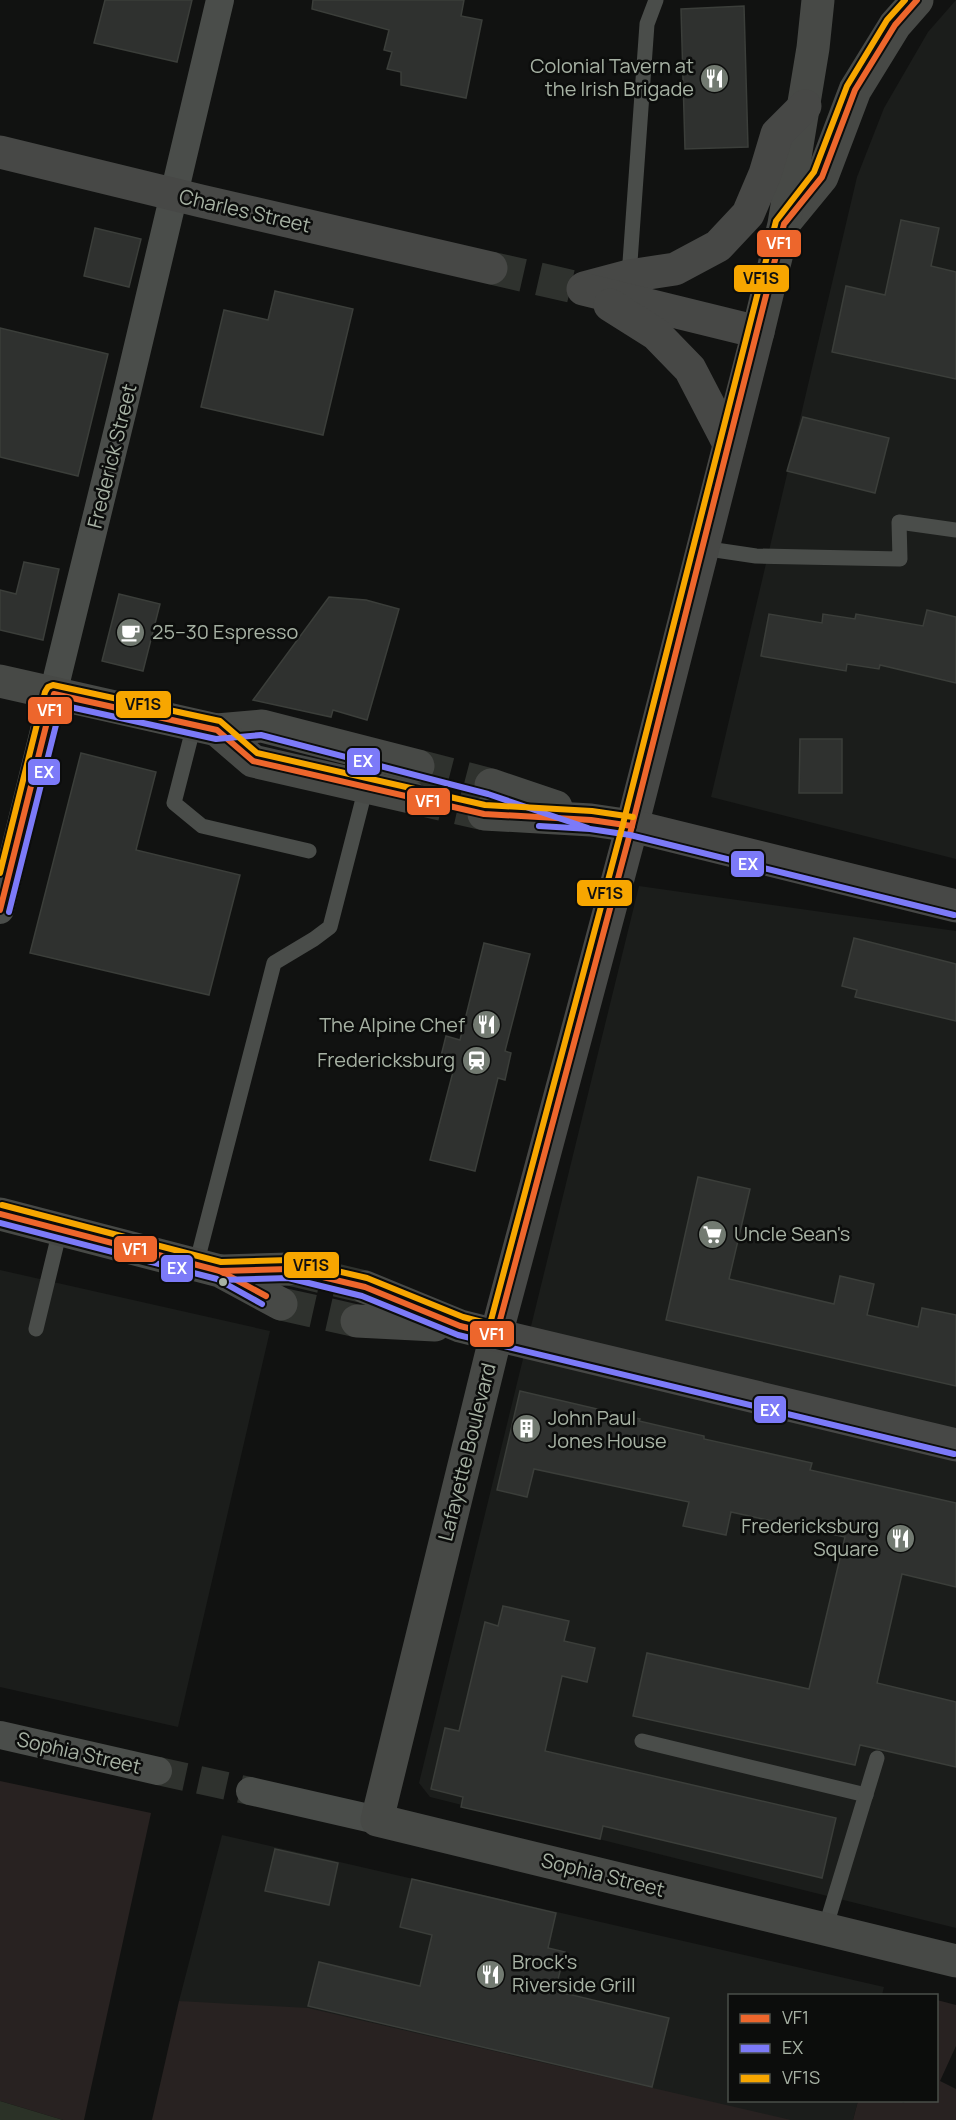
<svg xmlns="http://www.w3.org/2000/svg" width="956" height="2120" viewBox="0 0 956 2120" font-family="Manrope,sans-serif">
<rect width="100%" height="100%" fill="#111211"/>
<!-- built -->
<g fill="#1b1d1b">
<polygon points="956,0 956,859 711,797 857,177 884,108 928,32"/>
<polygon points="639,886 956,931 956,1928 430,1797 419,1783"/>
<polygon points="0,1270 270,1331 178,1727 0,1687"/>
<polygon points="222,1835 884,1987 882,1995 730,1996 730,2100 858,2101 853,2120 780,2120 179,2001"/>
</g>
<!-- green -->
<g fill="#282221">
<polygon points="0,1781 151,1813 84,2120 63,2120 0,2101"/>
<polygon points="937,2000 956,2005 956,2046 940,2081 956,2089 956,2120 853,2120 858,2101 897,2100 904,2103 905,2101 936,2100"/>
<polygon points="179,2001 308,2008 791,2120 152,2120"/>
</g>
<!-- water -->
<polygon fill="#2b3227" points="0,2101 63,2120 0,2120"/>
<!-- building -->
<g fill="#2f312f" stroke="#3b3e3a" stroke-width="1.5">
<polygon points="105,0 192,0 177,62 94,43"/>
<polygon points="313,0 464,0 461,16 482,20 466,98 401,85 401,72 387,69 392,52 384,50 389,30 312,9"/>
<polygon points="744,6 748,147 685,149 681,9"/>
<polygon points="901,220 939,228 931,266 956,272 956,379 832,352 846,286 885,295"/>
<polygon points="95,228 141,239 129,287 84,276"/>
<polygon points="275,291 353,309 323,435 201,407 224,310 268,320"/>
<polygon points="0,328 108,354 78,476 0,457"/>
<polygon points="803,417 889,438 875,493 787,471"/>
<polygon points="24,562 59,569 43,640 0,630 0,590 16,594"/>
<polygon points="119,594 160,604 143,671 102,661"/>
<polygon points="329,597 366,600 399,609 367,720 333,710 331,717 253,700"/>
<polygon points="927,610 956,617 956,683 880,665 879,669 847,664 846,671 761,656 769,614 822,623 823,614 855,619 856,614 923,626"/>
<polygon points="800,739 842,739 842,793 799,793"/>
<polygon points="81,753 156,772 136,850 240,875 209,995 30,953"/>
<polygon points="854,938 956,964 956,1021 855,997 857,990 842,986"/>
<polygon points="484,943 530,954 505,1051 511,1053 505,1080 498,1078 475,1171 430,1160 454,1068 439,1064 446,1036 460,1040"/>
<polygon points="698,1177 750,1189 729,1279 834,1304 840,1276 874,1284 867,1315 918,1327 922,1308 956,1315 956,1386 666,1320"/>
<polygon points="520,1391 640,1419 639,1421 704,1436 704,1439 812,1463 810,1470 956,1503 956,1587 902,1574 877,1683 956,1702 956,1767 860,1745 855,1765 633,1716 647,1653 809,1689 845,1537 731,1512 726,1535 683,1526 689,1502 534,1469 527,1497 497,1490"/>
<polygon points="503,1606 569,1621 564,1641 595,1648 587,1682 562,1676 545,1751 836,1818 822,1878 603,1826 600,1839 461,1807 463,1797 431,1789 445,1728 459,1731 485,1622 498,1626"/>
<polygon points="275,1849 338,1863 329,1905 265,1891"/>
<polygon points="412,1879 556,1913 548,1948 565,1952 555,1991 669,2018 652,2087 308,2006 319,1962 420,1986 432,1935 400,1927"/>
</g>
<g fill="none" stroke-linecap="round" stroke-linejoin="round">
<!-- street-tunnel -->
<polyline stroke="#2f322e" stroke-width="28" stroke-dasharray="28 14" stroke-linecap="butt" points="158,1771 250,1791"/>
<!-- secondary-tunnel -->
<g stroke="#2f322e" stroke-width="33" stroke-dasharray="33 16" stroke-linecap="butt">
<polyline points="418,766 491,785"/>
<polyline points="410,797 484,814"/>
<polyline points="289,1269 365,1287"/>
<polyline points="281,1304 357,1321"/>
</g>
<!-- primary-tunnel -->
<polyline stroke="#2f322e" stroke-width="33" stroke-dasharray="33 16" stroke-linecap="butt" points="491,268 583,289"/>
<!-- lane -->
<g stroke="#4a4d4a" stroke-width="15">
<polyline points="629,276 647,24 656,0"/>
<polyline points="702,548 756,556 900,559 899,522 956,530"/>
<polyline points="194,725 174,803 202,826 309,851"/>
<polyline points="196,1265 274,963 314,939 330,927 366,787"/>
<polyline points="36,1329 60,1230"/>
<polyline points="642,1741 866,1795"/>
<polyline points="825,1929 877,1758"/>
</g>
<!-- street -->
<g stroke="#4a4d4a" stroke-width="28">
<polyline points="0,910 123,409 220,0"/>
<polyline points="0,1735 158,1771"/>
<polyline points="250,1791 377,1820"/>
</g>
<!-- secondary -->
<g stroke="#474946" stroke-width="33">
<polyline points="785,222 822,177 855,90 895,25 917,0"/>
<polyline points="758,332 784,224 813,48 818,0"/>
<polyline points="0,681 217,730 262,726 418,766"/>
<polyline points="217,730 253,761 410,797"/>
<polyline points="491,785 556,807"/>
<polyline points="484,814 591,820 632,826"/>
<polyline points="0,1214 220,1271 281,1304"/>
<polyline points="222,1271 289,1269"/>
<polyline points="365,1287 460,1326 496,1335 377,1820 956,1961"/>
<polyline points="357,1321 435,1325"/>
</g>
<!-- primary -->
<g stroke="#474846" stroke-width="33">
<polyline points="0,152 201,201 491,268"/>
<polyline points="584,288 629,276 675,269 718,246 748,214 765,174 777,134 805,106"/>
<polyline points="583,289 758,332 632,826 496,1335 956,1445"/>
<polyline points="610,305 656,334 690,369 729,444"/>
<polyline points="632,826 956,906"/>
</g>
<defs>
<g id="bus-1">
<polyline points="0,910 54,694 217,730 253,761 484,814 591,820 632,826"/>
<polyline points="0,1214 220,1271 266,1296"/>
<polyline points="220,1271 289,1269 365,1287 460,1326 496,1335 632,826 784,224 822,177 855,90 895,25 917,0"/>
</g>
<g id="bus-2">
<polyline points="539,826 590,829 630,835 954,915"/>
<polyline points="9,912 61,705 216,739 261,735 488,794 588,828"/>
<polyline points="0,1223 217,1279 262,1304"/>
<polyline points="220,1280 288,1278 362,1296 458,1335 954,1454"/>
</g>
<g id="bus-3">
<polyline points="0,873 45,692 48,687 53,685 220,721 257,753 485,805 592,811 633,817"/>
<polyline points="2,1205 221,1262 290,1260 367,1278 463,1317 490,1324 623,824 776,221 814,172 847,86 887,20 905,0"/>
</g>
</defs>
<!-- bus-1 casing -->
<use href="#bus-1" stroke="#0c0d0c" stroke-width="10"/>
<!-- bus-2 casing -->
<use href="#bus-2" stroke="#0c0d0c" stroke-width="10"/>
<!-- bus-3 casing -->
<use href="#bus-3" stroke="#0c0d0c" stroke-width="10"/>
<!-- bus-1 -->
<use href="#bus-1" stroke="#ed662c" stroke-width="6"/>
<!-- bus-2 -->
<use href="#bus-2" stroke="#7c7af8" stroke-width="6"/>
<!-- bus-3 -->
<use href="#bus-3" stroke="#f7a600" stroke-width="6"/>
</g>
<!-- icons -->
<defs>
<symbol id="restaurant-disc" viewBox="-11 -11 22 22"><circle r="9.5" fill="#727a71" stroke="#0c0d0c"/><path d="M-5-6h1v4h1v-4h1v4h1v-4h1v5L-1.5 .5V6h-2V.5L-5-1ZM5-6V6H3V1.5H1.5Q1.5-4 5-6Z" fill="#fff"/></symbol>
<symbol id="cafe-disc" viewBox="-11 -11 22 22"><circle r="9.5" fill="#727a71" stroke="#0c0d0c"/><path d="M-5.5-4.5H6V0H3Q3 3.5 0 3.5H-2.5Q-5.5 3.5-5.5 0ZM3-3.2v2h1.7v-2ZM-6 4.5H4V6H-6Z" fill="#fff"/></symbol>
<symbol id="station-disc" viewBox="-11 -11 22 22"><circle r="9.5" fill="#727a71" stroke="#0c0d0c"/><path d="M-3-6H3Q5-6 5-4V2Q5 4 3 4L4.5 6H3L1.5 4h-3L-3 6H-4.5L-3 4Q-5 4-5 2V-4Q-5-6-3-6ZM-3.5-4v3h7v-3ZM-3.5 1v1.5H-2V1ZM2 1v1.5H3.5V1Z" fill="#fff"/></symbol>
<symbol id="supermarket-disc" viewBox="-11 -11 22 22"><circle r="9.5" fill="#727a71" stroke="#0c0d0c"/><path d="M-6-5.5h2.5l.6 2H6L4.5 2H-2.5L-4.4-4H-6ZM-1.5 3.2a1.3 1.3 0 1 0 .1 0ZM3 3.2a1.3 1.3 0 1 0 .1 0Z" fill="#fff"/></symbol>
<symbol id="building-disc" viewBox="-11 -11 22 22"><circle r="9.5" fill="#727a71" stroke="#0c0d0c"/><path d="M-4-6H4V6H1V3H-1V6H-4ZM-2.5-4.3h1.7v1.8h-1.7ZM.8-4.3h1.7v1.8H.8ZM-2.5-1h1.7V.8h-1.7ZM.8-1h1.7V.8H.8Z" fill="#fff"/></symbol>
</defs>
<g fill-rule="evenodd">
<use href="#restaurant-disc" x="698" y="62" width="33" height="33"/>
<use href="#cafe-disc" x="114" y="616" width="33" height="33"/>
<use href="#restaurant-disc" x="470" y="1008" width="33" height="33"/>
<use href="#station-disc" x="460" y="1044" width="33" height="33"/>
<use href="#supermarket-disc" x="696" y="1218" width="33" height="33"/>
<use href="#building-disc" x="510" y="1412" width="33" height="33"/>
<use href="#restaurant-disc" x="884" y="1522" width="33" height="33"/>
<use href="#restaurant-disc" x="474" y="1958" width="33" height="33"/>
</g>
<!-- markers -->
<circle fill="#a7b2a4" stroke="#0c0d0c" stroke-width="2" cx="223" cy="1282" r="5"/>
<g text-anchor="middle" stroke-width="5" stroke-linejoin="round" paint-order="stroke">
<!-- poi labels -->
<g font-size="20" fill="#a7b2a4" stroke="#0c0d0c" text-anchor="end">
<text x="694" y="73">Colonial Tavern at<tspan x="694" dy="23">the Irish Brigade</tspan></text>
<text x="152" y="639" text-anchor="start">25–30 Espresso</text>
<text x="465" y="1032">The Alpine Chef</text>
<text x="455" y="1067">Fredericksburg</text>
<text x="734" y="1241" text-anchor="start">Uncle Sean's</text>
<text x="548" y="1425" text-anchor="start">John Paul<tspan x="548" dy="23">Jones House</tspan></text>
<text x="879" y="1533">Fredericksburg<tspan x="879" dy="23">Square</tspan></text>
<text x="512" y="1969" text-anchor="start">Brock's<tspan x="512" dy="23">Riverside Grill</tspan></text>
</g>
<!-- street labels -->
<g font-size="20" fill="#a7b2a4" stroke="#0c0d0c">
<text transform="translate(245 211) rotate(13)" y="7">Charles Street</text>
<text transform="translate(112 456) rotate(-76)" y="7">Frederick Street</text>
<text transform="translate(467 1452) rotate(-76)" y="7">Lafayette Boulevard</text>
<text transform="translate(79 1753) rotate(13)" y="7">Sophia Street</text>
<text transform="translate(603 1875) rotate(14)" y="7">Sophia Street</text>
</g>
</g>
<g stroke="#0c0d0c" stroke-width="2">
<rect x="756" y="229" width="46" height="29" rx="6" fill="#ed662c"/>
<rect x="733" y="264" width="57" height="29" rx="6" fill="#f7a600"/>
<rect x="115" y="690" width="57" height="29" rx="6" fill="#f7a600"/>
<rect x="27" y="696" width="46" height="29" rx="6" fill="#ed662c"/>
<rect x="346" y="747" width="35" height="29" rx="6" fill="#7c7af8"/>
<rect x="27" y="758" width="34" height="28" rx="6" fill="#7c7af8"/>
<rect x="406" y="787" width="45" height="29" rx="6" fill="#ed662c"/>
<rect x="730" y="850" width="35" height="28" rx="6" fill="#7c7af8"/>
<rect x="576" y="879" width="57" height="28" rx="6" fill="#f7a600"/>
<rect x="113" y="1235" width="45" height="28" rx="6" fill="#ed662c"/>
<rect x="283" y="1251" width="57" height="28" rx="6" fill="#f7a600"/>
<rect x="160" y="1254" width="34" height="29" rx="6" fill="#7c7af8"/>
<rect x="469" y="1320" width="46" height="28" rx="6" fill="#ed662c"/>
<rect x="753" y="1395" width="34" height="29" rx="6" fill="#7c7af8"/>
</g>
<g font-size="16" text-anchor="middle" font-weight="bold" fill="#fff">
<text x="779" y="249">VF1</text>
<text x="50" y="716">VF1</text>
<text x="363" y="767">EX</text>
<text x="44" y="778">EX</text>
<text x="428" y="807">VF1</text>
<text x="748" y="870">EX</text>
<text x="135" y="1255">VF1</text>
<text x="177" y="1274">EX</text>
<text x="492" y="1340">VF1</text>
<text x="770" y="1416">EX</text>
</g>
<g font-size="16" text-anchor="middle" font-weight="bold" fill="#111">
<text x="761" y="284">VF1S</text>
<text x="143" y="710">VF1S</text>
<text x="605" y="899">VF1S</text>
<text x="311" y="1271">VF1S</text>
</g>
<!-- legend -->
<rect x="728" y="1994" width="210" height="108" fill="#0c0d0c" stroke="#4a4f49" stroke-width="1.5"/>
<rect x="740" y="2014" width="30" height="9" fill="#ed662c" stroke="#4a4f49" stroke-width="1.5"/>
<text x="782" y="2024" font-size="18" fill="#a7b2a4">VF1</text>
<rect x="740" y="2044" width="30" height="9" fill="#7c7af8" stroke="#4a4f49" stroke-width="1.5"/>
<text x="782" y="2054" font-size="18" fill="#a7b2a4">EX</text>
<rect x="740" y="2074" width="30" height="9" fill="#f7a600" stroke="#4a4f49" stroke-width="1.5"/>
<text x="782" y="2084" font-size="18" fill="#a7b2a4">VF1S</text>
</svg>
